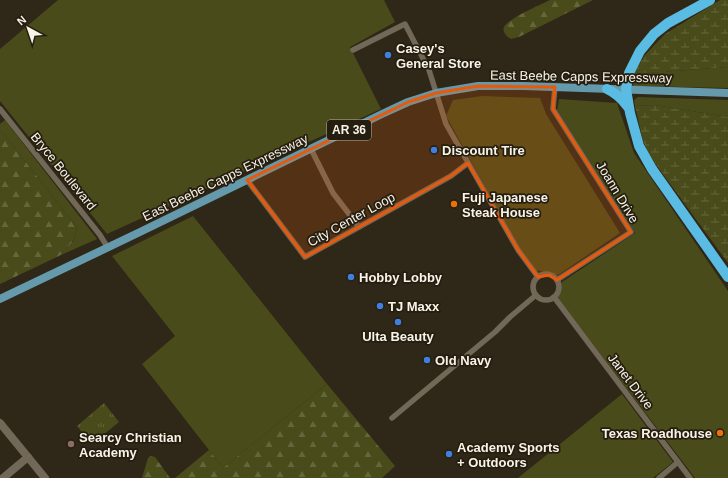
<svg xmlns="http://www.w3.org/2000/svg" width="728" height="478" viewBox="0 0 728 478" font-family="Helvetica,sans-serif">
<defs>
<pattern id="forest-firs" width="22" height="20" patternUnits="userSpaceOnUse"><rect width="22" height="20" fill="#494c1a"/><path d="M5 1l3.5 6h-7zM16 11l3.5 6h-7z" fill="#64663b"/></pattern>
<pattern id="wetland-marsh" width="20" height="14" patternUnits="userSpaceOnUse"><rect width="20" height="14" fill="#494c1a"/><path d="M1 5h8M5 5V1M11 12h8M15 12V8" fill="none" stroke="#64663b"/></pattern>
<pattern id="park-tufts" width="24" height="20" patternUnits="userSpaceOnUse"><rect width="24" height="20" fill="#494c1a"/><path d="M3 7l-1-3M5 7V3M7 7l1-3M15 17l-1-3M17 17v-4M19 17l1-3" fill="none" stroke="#64663b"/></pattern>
</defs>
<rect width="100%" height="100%" fill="#2f2718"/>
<!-- grass -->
<g fill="#494c1a">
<polygon points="58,0 384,0 395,22 350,47 381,109 107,234 0,101 0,49"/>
<polygon points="728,67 728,88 634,86 632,83 633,74"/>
<polygon points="482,96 540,98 546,114 620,233 558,275 536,270 519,248 446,116 453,100"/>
<polygon points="638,97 728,100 728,117 655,105 635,106 634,100"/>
<polygon points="559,99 617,103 634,153 728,291 728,478 695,478 558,298 562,282 635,233 557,110"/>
<polygon points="5,120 97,239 61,255 74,240 77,228 4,134 0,131 0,124"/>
<polygon points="193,216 327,384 223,468 142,364 175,336 112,256"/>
<polygon points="622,394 673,462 653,478 518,478"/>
</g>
<!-- forest -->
<g fill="url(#forest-firs)">
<path d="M 550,0 L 593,0 L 519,37 L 511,39 C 507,37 502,32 504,27 C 509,18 540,5 550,0 Z"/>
<polygon points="0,131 4,134 77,228 74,240 61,255 0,284"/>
<polygon points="327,384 395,466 382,478 175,478 209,450 223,468"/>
<polygon points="151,456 155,457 170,478 142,478 148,458"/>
</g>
<!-- wetland -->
<g fill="url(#wetland-marsh)">
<polygon points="720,0 728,0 728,67 633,74 645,55 665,34"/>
<polygon points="655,105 728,117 728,263 657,166 649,154 643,141 635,106"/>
</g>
<!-- park -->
<polygon fill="url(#park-tufts)" points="104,403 119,422 92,444 77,426"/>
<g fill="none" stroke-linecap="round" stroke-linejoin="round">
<!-- street -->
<g stroke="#716857" stroke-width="5.5">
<polyline points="353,50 405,24 429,70 446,124 518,250 538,277"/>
<polyline points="555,87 553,109 631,232 557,280"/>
<polyline points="0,109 100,235 108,248"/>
<polyline points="311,149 333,193 359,227"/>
<polyline points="247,180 305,257 451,176 468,163"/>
<circle cx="546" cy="287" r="13"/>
<polyline points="554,297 690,478"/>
<polyline points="392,418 495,332 510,317 536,295"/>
<polyline points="659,478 678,462"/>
</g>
<!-- secondary -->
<g stroke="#716857" stroke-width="8">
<polyline points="0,423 45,478"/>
<polyline points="3,478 28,457"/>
</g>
<!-- primary -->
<polyline stroke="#649aab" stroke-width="8" points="0,299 140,232 382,114 408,102 436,93 478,86 524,86 728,93"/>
<!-- highway -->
<g stroke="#5bbce3" stroke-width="10">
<polyline points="710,0 668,23 654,34 640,51 629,73 626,89 630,113 639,146 652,169 728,277"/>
<path d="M 607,89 C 616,93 622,99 628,107"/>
</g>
</g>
<!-- marked area -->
<path fill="#e8590c" fill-opacity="0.2" stroke="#e8590c" stroke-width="3" stroke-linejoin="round" d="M 478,86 L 555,87 L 553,109 L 631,232 L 557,280 L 549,275 L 538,277 L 518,250 L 468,163 L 451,176 L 305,257 L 247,180 L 408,102 L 436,93 Z"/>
<!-- markers -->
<g fill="#3f7fe0" stroke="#251e0f" stroke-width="1.5">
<circle cx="388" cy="55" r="4"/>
<circle cx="434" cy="150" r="4"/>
<circle cx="351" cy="277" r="4"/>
<circle cx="380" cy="306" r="4"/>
<circle cx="398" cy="322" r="4"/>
<circle cx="427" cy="360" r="4"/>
<circle cx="449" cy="454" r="4"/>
</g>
<g fill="#e8710a" stroke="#251e0f" stroke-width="1.5">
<circle cx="454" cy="204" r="4"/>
<circle cx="720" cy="433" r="4"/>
</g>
<circle fill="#8d6e63" stroke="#251e0f" stroke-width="1.5" cx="71" cy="444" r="4"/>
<g text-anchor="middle" stroke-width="3.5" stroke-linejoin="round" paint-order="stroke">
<!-- shield labels -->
<rect fill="#251e0f" stroke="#b8b3a8" stroke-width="1" x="327" y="120" width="44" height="20" rx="3"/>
<g font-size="12" font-weight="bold" fill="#f7f3e9">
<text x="349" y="134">AR 36</text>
</g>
<!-- poi labels -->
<g font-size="13" font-weight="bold" fill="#f7f3e9" stroke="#251e0f" text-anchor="start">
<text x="396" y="53">Casey's<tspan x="396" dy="15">General Store</tspan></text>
<text x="442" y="155">Discount Tire</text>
<text x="462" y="202">Fuji Japanese<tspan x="462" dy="15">Steak House</tspan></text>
<text x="359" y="282">Hobby Lobby</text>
<text x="388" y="311">TJ Maxx</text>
<text x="398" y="341" text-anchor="middle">Ulta Beauty</text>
<text x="435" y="365">Old Navy</text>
<text x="712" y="438" text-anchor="end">Texas Roadhouse</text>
<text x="79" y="442">Searcy Christian<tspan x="79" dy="15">Academy</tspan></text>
<text x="457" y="452">Academy Sports<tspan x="457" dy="15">+ Outdoors</tspan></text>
</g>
<!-- street labels -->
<g font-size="13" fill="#f7f3e9" stroke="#251e0f">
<text transform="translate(581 76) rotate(1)" y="5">East Beebe Capps Expressway</text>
<text transform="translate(64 171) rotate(51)" y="5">Bryce Boulevard</text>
<text transform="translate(225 177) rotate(-26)" y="5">East Beebe Capps Expressway</text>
<text transform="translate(618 192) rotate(59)" y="5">Joann Drive</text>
<text transform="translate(351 219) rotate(-29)" y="5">City Center Loop</text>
<text transform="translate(631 381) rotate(53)" y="5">Janet Drive</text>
</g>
</g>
<!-- north arrow -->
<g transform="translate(28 28) rotate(320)" stroke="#251e0f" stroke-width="3" paint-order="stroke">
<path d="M0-3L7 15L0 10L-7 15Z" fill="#f7f3e9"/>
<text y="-6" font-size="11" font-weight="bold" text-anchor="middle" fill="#f7f3e9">N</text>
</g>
</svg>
